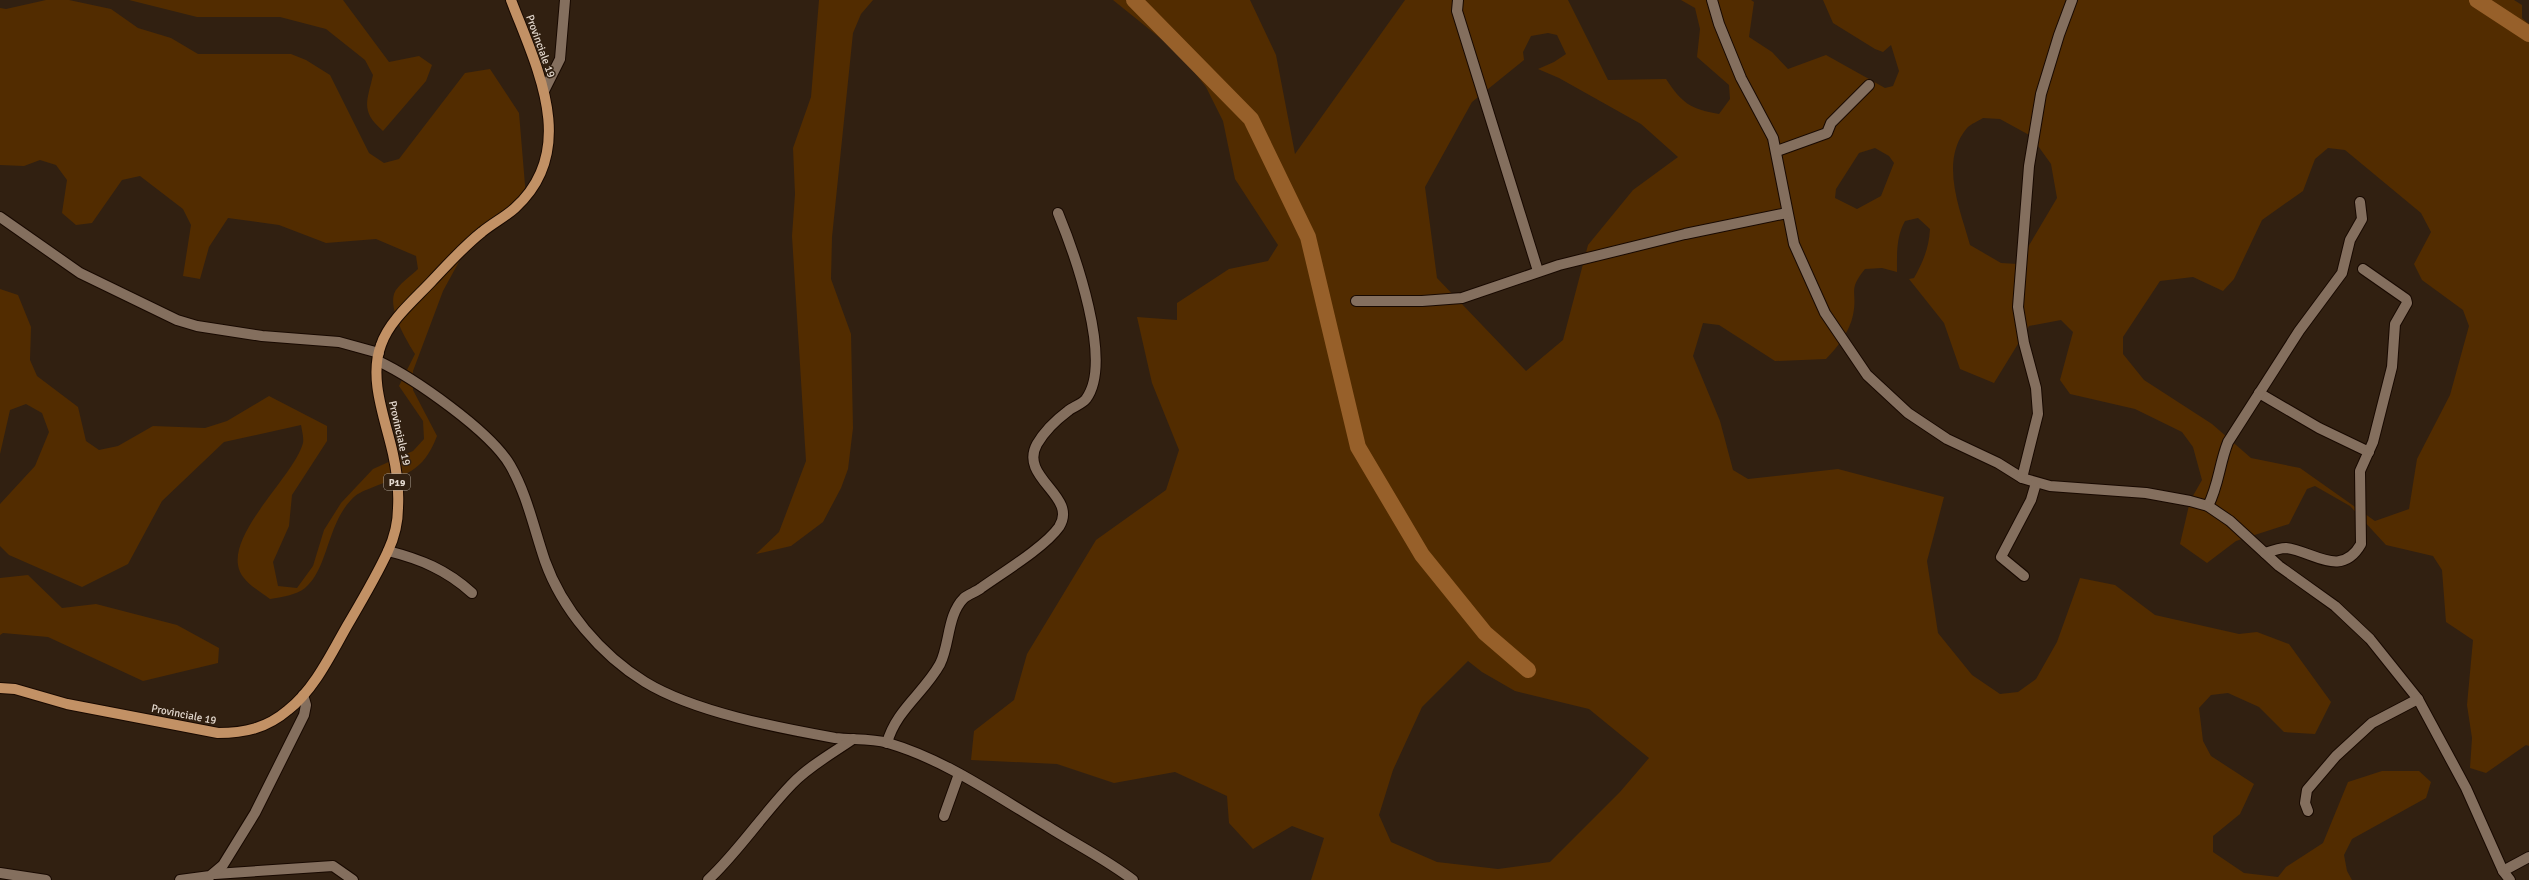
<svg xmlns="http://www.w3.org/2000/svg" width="2529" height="880" viewBox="0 0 2529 880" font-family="Signika,sans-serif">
<rect width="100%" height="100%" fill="#312011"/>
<!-- green -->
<g fill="#522c00" fill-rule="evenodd">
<path d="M 46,0 L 69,0 L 111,9 L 138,28 L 171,38 L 198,54 L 291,54 L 306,60 L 330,75 L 369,153 L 384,163 L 399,159 L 465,73 L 490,69 L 519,113 L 526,197 L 467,247 L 443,291 L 413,371 L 413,390 L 437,436 C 423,473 405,474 371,488 C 363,491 356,494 351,500 C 327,525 328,569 305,588 C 296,595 282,597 270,599 C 262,593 250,586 244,578 C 215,543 294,478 303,443 C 304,438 302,431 301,425 L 224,442 L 162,501 L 128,564 L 82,587 L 9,555 L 0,546 L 0,504 L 35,466 L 49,432 L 42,413 L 26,404 L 10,410 L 0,454 L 0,289 L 18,295 L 31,327 L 30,360 L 37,376 L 78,407 L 86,441 L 99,450 L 118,446 L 153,426 L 205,428 L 227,421 L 269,396 L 327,426 L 327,441 L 292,495 L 289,526 L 273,562 L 278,586 L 297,588 L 313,566 L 324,530 L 341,503 L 373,469 L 413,451 L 424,439 L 423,421 L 399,386 L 415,354 C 406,340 389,311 394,294 C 397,285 412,275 418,269 L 416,256 L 376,239 L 326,243 L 279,225 L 228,218 L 209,247 L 200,279 L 183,276 L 191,225 L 183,209 L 140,176 L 122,180 L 92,223 L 76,225 L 62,213 L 67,180 L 56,165 L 40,160 L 24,166 L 0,165 L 0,8 L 6,9 Z"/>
<path d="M 129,0 L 343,0 L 389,62 L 419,56 L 432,65 L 426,81 L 383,131 C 360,111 367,102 373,75 L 365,60 L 326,29 L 280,17 L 197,17 Z"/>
<polygon points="819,0 873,0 861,14 853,33 832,237 831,279 851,334 853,428 848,469 841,488 823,522 791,546 756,554 779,532 806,461 792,236 795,194 793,148 811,97"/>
<path d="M 1113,0 L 1250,0 L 1276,55 L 1295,154 L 1405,0 L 1568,0 L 1608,80 L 1666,79 C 1682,103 1690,109 1719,114 L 1730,99 L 1729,85 L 1697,57 L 1700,29 L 1695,8 L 1681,0 L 1751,0 L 1754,2 L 1749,37 L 1772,52 L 1788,69 L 1826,55 L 1885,88 L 1893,86 L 1899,71 L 1891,45 L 1883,52 L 1875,49 L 1833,23 L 1823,0 L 2514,0 L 2522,5 L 2522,18 L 2529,24 L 2529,746 L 2526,745 L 2486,773 L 2470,768 L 2472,738 L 2467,705 L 2473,640 L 2446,622 L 2442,570 L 2433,556 L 2386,545 L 2350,506 L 2315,486 L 2307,489 L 2289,524 L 2236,541 L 2207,563 L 2180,544 L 2190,501 L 2202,480 L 2193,447 L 2182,432 L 2135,409 L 2070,394 L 2060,380 L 2073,332 L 2061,320 L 2029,326 L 1994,383 L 1960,369 L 1944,323 L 1909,279 L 1914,278 C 1923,262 1929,248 1930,229 L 1918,218 L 1905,221 C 1896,237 1897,254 1897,272 L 1882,268 L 1865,269 C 1847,291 1858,291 1853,315 C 1850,331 1837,348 1826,359 L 1775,361 L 1719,325 L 1703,323 L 1693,356 L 1720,421 L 1733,470 L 1748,479 L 1838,469 L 1944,497 L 1927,561 L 1938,633 L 1972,675 L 2000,694 L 2018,692 L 2036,679 L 2057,642 L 2080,578 L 2115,585 L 2155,615 L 2239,634 L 2257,632 L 2289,644 L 2331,702 L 2315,734 L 2284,732 L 2259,707 L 2228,693 L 2211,695 L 2199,708 L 2203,741 L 2211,756 L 2254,784 L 2240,814 L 2213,836 L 2213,852 L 2244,873 L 2278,877 L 2286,867 L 2323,843 L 2348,782 L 2382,771 L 2419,771 L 2431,782 L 2426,798 L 2352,839 L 2344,855 L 2347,871 L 2352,880 L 1311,880 L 1324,838 L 1292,826 L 1253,849 L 1229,823 L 1227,796 L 1175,772 L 1114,783 L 1057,764 L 971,760 L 974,731 L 1014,700 L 1027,654 L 1096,540 L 1166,490 L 1179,450 L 1152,383 L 1137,317 L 1177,320 L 1177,303 L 1229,269 L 1268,261 L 1278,245 L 1235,179 L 1223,121 L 1206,87 L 1180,54 ZM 1548,33 L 1557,35 L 1566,54 L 1554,62 L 1538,69 L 1559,78 L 1641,124 L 1678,157 L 1633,190 L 1588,245 L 1563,340 L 1526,371 L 1437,278 L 1425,187 L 1472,102 L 1524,60 L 1523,52 L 1531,36 ZM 1983,118 L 2000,119 L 2031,136 L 2051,164 L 2057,198 L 2018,264 L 2001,263 L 1970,245 C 1960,209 1939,161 1967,128 C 1971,124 1978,121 1983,118 ZM 1875,148 L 1889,156 L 1894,163 L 1881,196 L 1857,209 L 1835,198 L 1836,189 L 1859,153 ZM 2328,148 L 2345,150 L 2421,213 L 2431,232 L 2414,264 L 2422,280 L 2463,310 L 2469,326 L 2450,395 L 2417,459 L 2409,509 L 2375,521 L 2300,468 L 2251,458 L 2212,424 L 2144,380 L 2123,354 L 2123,337 L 2160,281 L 2193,277 L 2223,291 L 2234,279 L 2262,220 L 2303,191 L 2315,159 ZM 1468,661 L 1482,672 L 1515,691 L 1589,709 L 1649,758 L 1620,792 L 1550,862 L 1498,869 L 1437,862 L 1391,842 L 1379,815 L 1393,770 L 1422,707 Z"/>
<polygon points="28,575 62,608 96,604 177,625 219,648 218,663 143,681 48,637 3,633 0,635 0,578"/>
</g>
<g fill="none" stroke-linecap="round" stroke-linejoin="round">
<!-- river -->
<g stroke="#97602a" stroke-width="16">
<polyline points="1134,0 1251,119 1308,237 1358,447 1422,555 1485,633 1528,670"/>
<polyline points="2477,0 2529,34"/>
</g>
<defs>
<g id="minor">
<polyline points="1458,0 1457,11 1538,271"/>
<polyline points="1712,0 1719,24 1741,78 1773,138 1794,244 1825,313 1867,375 1908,413 1947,439 1998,463 2022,478 2050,486 2146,493 2190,501 2208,506 2230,521 2279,566 2335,606 2370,639 2418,699 2466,788 2503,871 2510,880"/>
<polyline points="544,91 560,59 565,0"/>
<polyline points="1777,151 1827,133 1831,123 1869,85"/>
<polyline points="0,217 80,273 177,320 197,326 262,336 339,342 379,353"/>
<polyline points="1356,301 1422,301 1462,298 1559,265 1685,234 1787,213"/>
<path d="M 378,361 C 414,378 490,431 510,465 C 527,494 534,529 545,561 C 562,609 601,655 645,682 C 694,712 779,728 835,738 C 852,740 871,738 888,743 C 946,760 996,796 1047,826 C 1075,844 1106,859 1133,880"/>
<polyline points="2259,393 2319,428 2369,452"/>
<polyline points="2022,478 2038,414 2036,388 2024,343 2018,307 2029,166 2041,94 2059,35 2072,0"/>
<path d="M 2208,506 C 2219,484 2219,465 2228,442 L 2299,331 L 2342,273 L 2350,240 L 2362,219 L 2360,202"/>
<path d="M 388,551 C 420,559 447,570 472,593"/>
<path d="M 2265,553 C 2271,551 2280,548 2286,548 C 2313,551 2341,579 2361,544 L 2360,471 L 2373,442 L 2392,367 L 2395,324 L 2407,303 L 2406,299 L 2363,269"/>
<polyline points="2024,576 2001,557 2031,500 2036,483"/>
<path d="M 887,743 C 896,710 924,693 940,664 C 950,644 947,615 964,598 C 969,594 976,592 981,588 C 1002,573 1045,547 1059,527 C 1079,496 1018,478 1037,444 C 1044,432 1056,420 1068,411 C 1073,407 1082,404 1086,399 C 1114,362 1074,252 1058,213"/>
<polyline points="2308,811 2305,803 2307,790 2336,756 2372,723 2418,699"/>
<polyline points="944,816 959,774"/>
<polyline points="2503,871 2529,857"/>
<polyline points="0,873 46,880"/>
<polyline points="215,874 333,866 353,880"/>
<polyline points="180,880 210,876 223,865 255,813 304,715 306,705 303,695"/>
<path d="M 708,880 C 739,851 762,815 792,784 C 809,766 833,753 853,739"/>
</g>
<path id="major" d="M 0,688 L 15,689 L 67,704 L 218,733 C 245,733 267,728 288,710 C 314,690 331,654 347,626 C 361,602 376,577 388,551 C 394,538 398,523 398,508 C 399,490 397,472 393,454 C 386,421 368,379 381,345 C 389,321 414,300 431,282 C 447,265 464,246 482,232 C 493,223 505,217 515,208 C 580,149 536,66 511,0"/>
</defs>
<!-- minor casing -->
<use href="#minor" stroke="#180900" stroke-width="12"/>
<!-- major casing -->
<use href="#major" stroke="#180900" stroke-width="12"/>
<!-- minor -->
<use href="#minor" stroke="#846f5e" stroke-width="10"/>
<!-- major -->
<use href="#major" stroke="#c29165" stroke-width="10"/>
</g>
<g text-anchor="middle" stroke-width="3" stroke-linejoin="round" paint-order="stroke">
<!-- shield labels -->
<rect fill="#312011" stroke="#aea296" stroke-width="1" x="384" y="474" width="26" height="16" rx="3"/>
<g font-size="10" font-weight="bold" fill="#e4d9cf">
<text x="397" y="486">P19</text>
</g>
<!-- street labels -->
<g font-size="11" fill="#e4d9cf" stroke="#312011">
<text transform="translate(541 46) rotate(70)" y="4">Provinciale 19</text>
<text transform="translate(400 433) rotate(77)" y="4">Provinciale 19</text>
<text transform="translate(184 714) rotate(11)" y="4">Provinciale 19</text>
</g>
</g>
</svg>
